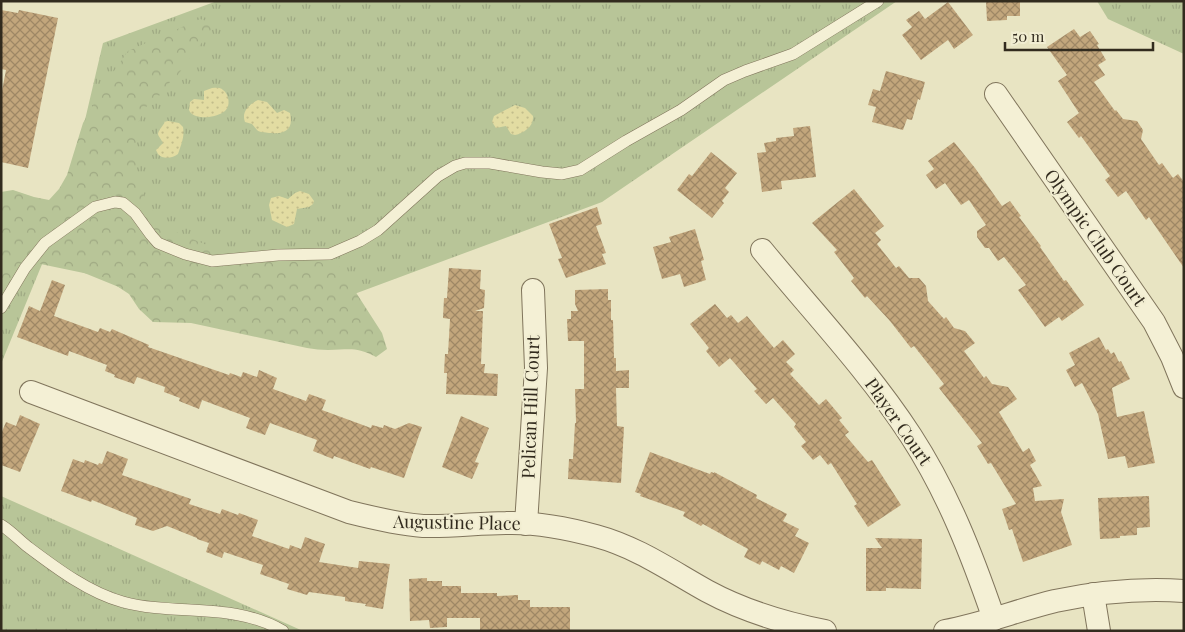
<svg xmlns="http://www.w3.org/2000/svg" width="1185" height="632" viewBox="0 0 1185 632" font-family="'Playfair Display',serif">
<defs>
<pattern id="grass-tufts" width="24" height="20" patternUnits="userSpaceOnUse" patternTransform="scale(1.25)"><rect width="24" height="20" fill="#b8c598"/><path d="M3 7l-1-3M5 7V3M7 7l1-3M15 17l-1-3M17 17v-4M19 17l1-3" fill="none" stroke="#9fa983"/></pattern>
<pattern id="forest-crowns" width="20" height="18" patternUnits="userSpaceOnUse" patternTransform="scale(1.25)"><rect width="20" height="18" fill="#b8c598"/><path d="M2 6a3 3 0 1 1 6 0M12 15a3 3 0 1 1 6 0" fill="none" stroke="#9fa983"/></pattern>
<pattern id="sand-dots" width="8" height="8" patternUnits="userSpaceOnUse" patternTransform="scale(1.25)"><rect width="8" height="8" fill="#e2dca2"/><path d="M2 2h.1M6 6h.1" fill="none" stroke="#c2bd8b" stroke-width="1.8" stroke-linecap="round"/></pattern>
<pattern id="building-cross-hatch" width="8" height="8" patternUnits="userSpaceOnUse" patternTransform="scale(1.25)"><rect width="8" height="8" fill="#c2a67c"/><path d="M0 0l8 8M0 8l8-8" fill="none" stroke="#9e8765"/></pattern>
</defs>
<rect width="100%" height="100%" fill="#e8e4c2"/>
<!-- grass -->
<g fill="url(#grass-tufts)">
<polygon points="217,1 897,1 602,202 252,332 190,316 45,257 1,364 1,262 70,184 103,43"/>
<polygon points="1097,1 1184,1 1184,54 1108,19"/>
<polygon points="1,496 303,631 1,631"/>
</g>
<!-- forest -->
<path fill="url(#forest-crowns)" d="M 200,19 L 210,22 L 212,29 L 177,76 L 170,82 L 161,94 L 145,108 L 138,123 L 136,168 L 146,202 L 164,227 L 247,262 L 319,262 L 339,266 L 382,333 L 387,349 L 376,357 C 355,346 349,350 328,350 C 321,350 314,349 307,348 L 191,323 L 153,322 L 139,309 L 129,294 L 103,277 L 26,261 L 18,268 L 1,295 L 1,192 L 13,190 L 34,197 L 49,200 L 59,189 L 67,175 L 83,123 L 105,84 L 128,51 Z"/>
<!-- sand -->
<g fill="url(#sand-dots)">
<path d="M 212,88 C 216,88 220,87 223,90 C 229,94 231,106 225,111 C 217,118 193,121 189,110 L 190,102 L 194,99 L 204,100 L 204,91 Z"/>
<path d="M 258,100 L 267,102 L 277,113 L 284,110 L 290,113 C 294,131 284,134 269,133 C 265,132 260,133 257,130 C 255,128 254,126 252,124 L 245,122 C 241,112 249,104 258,100 Z"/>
<path d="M 515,105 L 525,108 L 533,116 C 534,126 524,133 515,135 L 511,134 L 506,126 L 496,128 L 492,122 L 494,116 Z"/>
<path d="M 168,121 L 179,123 L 183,127 C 185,136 181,145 178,154 C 173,158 163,160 158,154 L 156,150 L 163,143 C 158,133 155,136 163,125 C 167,120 161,123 168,121 Z"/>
<polygon points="300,191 309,194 314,201 313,204 309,207 297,209 294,224 287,227 272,220 269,205 271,198 279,196 288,199 295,193"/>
</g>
<!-- building -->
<g fill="url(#building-cross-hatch)">
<polygon points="986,1 1020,1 1020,16 1007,16 1007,20 987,21"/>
<polygon points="948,2 973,35 954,49 948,40 921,60 902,35 912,27 906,20 919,11 925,19"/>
<polygon points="1,10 18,13 19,10 58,18 28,168 1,162 1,96 6,70 1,69"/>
<polygon points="1074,29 1080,37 1090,31 1099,44 1097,45 1106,60 1098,65 1105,75 1094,82 1115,111 1116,110 1123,119 1137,121 1143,130 1141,139 1159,165 1162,163 1173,178 1178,174 1184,182 1184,268 1149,217 1146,220 1126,191 1118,197 1105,180 1110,176 1081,136 1079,138 1067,122 1079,113 1058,81 1067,75 1047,47"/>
<polygon points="886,71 925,82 920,100 918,99 912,120 907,119 903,130 872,122 876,107 868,105 873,89 880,91"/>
<polygon points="810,126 816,177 781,181 782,189 762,192 757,153 766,152 764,143 776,141 776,138 794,136 793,128"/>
<polygon points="954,142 975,168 1002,206 1010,201 1021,216 1019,217 1041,246 1040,247 1064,281 1066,280 1084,305 1062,321 1059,317 1045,327 1018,290 1026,285 1004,257 998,261 989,248 985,248 977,237 977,231 986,225 969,200 961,205 945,183 936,189 926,175 934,169 928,161"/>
<polygon points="711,152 737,173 725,188 729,192 722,201 724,203 712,218 677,190 689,174 692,176"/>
<polygon points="854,189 884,226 875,233 881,240 877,244 896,268 899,266 909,278 919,278 926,286 928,301 944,319 946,317 954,328 965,331 975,343 964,351 984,378 986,376 992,384 1008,387 1017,399 999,412 1023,452 1029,448 1036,461 1030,465 1042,486 1033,488 1035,501 1064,499 1061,512 1072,545 1023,562 1012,529 1009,530 1002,509 1016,504 991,463 988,464 977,446 982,443 939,388 944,384 914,346 911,348 890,321 867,296 865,298 851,281 854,278 834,252 837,250 812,223"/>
<polygon points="597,207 602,224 596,226 606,253 602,254 606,264 566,278 558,259 562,258 549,224"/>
<polygon points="695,229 704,260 701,261 706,280 684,287 680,274 662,279 653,247 671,242 669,237"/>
<polygon points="449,268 481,270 480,289 485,290 484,308 475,311 483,311 481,364 485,364 484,373 498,374 497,396 446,394 447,373 444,373 445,354 448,354 450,319 443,318 444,298 447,298"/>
<polygon points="52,280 65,285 54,316 98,332 100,328 110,332 112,329 149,345 148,347 229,375 230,373 241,377 243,372 257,377 259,370 277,378 273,389 306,401 309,394 326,400 322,410 371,428 372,425 383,428 384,425 395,429 409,423 422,427 404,478 371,467 370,469 334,456 333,459 313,451 317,440 270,423 265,435 246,428 250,418 202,400 199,409 179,401 180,398 164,392 165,387 137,377 134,384 114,377 115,375 105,371 107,365 69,351 68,356 17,337 29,306 40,311"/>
<polygon points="608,289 608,300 611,300 611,320 613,320 614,358 616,358 616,371 629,370 629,388 616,388 617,426 624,427 621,483 568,479 569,459 573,459 575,423 576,423 575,389 584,389 584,341 568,341 567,319 571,319 571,311 578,311 575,304 575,290"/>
<polygon points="715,304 727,318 731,315 738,323 747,316 774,348 783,340 795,354 786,362 794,370 790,374 819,405 826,399 842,418 839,420 849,432 845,435 868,462 872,460 901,505 868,527 854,506 857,504 831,463 828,465 820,455 813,460 801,446 806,442 794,427 796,424 773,398 766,404 754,391 757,389 730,358 719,367 706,351 709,348 690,324"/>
<polygon points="1099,337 1106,350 1108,349 1111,354 1114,352 1119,362 1121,361 1130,379 1112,388 1117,417 1144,411 1155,463 1128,468 1125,456 1108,459 1098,414 1082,383 1075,387 1066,370 1075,365 1069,353"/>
<polygon points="20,415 40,424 20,472 1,465 1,434 6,422 16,426"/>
<polygon points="461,416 489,428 475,462 479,463 472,479 442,467"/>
<polygon points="107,451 128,459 122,475 191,499 189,504 220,514 222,509 238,515 239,513 258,520 252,536 289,549 290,545 301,549 305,537 325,544 319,562 358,568 359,561 390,564 383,609 365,606 366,604 345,601 345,597 309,592 307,595 287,589 289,584 260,574 263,565 224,552 222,558 206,552 209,543 197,539 197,538 167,526 153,531 135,525 137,518 92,500 91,502 61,491 73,459 84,463 85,460 98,465 99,463 102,464"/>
<polygon points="650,452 710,474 711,472 714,473 714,472 757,495 756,498 787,514 783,521 799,529 795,536 809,543 794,573 781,566 779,570 762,561 760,565 744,557 748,549 703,524 701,526 683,516 685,512 640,496 641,494 635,492"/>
<polygon points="1149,496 1150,527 1137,528 1137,535 1120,536 1120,538 1100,539 1098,498"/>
<polygon points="875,538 922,539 921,589 886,588 886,591 866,591 866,548 882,548"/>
<polygon points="427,578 427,581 442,581 442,586 461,586 461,593 497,593 497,596 518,595 518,600 530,600 530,607 570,607 570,631 480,631 480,618 447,618 447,627 430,628 429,620 410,621 409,579"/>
</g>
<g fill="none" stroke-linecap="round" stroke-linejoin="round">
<defs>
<g id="service">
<polyline points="1,308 25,268 45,243 95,207 115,202 123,203 135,213 151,235 158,243 185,254 212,261 278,255 330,254 360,241 378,230 438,176 455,166 465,163 490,163 542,172 562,174 580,170 626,141 681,110 724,80 745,71 793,54 878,1"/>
<path d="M 1,525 C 11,531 19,540 28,547 C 56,568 89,593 123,602 C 175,616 235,602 283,631"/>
</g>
<g id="minor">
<polyline points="996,94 1154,322 1172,357 1184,387"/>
<path d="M 762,250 C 812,311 868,370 911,436 C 948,493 972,555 994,619"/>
<path d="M 31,392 L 349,512 C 373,518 398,524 423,526 C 451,527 479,523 506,523 C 536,522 567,528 596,536 C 637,547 671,571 707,591 C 744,611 784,623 825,631"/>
<polyline points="526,524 536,368 533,290"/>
<polyline points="1093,594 1099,631"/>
<path d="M 945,631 C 983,624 1018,610 1055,601 C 1098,592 1140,588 1184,591"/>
</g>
</defs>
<!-- service casing -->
<use href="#service" stroke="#80755c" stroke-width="12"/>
<!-- minor casing -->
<use href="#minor" stroke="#80755c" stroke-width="24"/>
<!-- service -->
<use href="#service" stroke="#f4f0d5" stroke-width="11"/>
<!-- minor -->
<use href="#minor" stroke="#f4f0d5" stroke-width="22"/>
</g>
<g text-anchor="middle" stroke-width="4" stroke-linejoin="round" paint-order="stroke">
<!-- street labels -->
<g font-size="18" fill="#322b1e" stroke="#f1edd1">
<text transform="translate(1095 238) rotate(55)" y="6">Olympic Club Court</text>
<text transform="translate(531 407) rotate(-88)" y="6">Pelican Hill Court</text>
<text transform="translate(898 422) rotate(55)" y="6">Player Court</text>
<text transform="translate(457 523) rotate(1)" y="6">Augustine Place</text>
</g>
</g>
<!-- border -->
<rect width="1185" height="632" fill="none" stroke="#322b1e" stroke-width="5"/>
<!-- scale -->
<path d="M1005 42v8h148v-8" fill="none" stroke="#322b1e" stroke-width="2.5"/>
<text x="1012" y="42" font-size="15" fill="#322b1e" stroke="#f1edd1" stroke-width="4" paint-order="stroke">50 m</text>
</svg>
